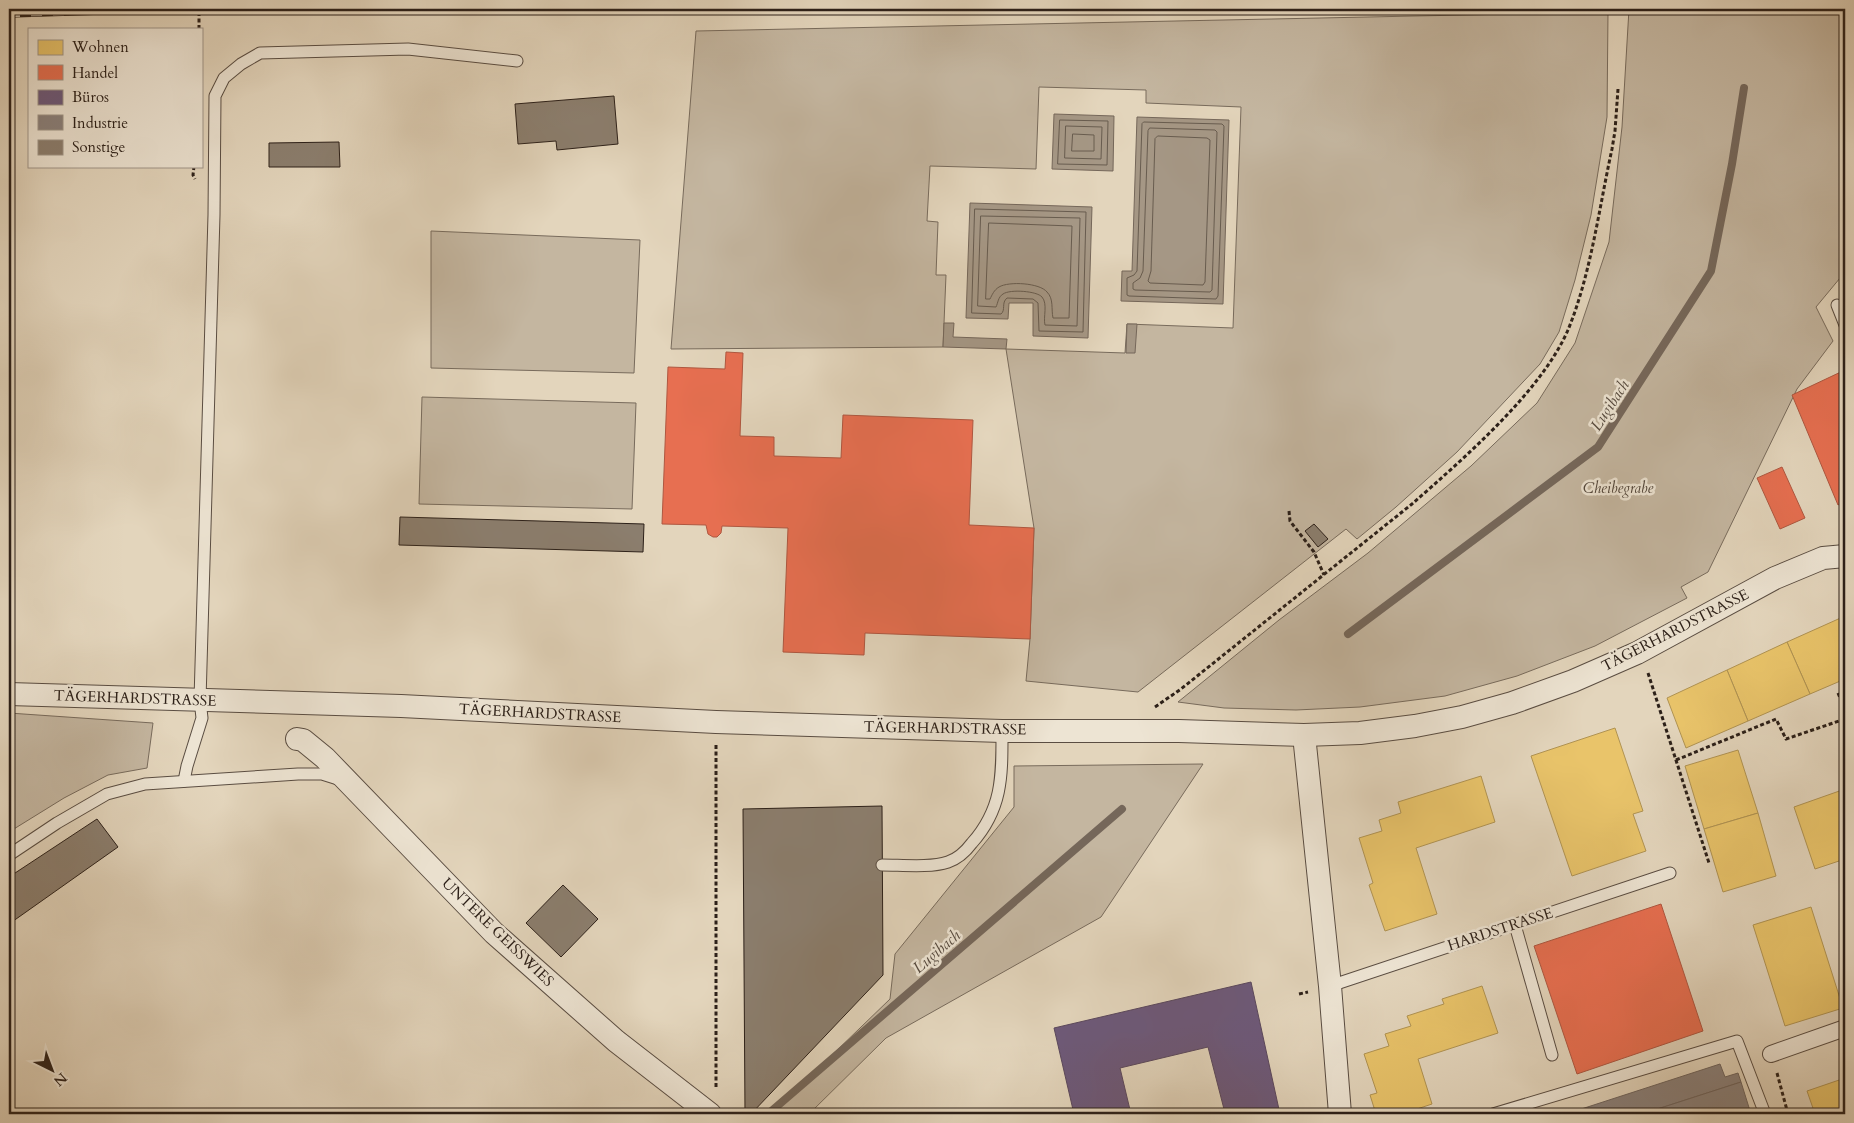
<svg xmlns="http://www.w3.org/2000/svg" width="1854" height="1123" viewBox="0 0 1854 1123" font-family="Cardo,serif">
<rect width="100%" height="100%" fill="#e3d5bc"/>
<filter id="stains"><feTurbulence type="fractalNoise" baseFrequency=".004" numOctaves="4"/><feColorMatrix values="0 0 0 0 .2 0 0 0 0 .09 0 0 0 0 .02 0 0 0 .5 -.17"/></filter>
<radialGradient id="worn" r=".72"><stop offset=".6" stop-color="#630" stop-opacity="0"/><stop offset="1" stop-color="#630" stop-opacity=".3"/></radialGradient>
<!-- green -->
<g fill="#c4b6a0" stroke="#786b5c">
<polygon points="1629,9 1845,9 1845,272 1816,307 1833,341 1797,389 1708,572 1681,587 1687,598 1595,646 1517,676 1445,696 1360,707 1296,710 1224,708 1178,702 1279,620 1368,553 1471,466 1537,403 1575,343 1609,242 1622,127"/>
<polygon points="1608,12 1607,117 1591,215 1575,280 1559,332 1540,364 1457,452 1396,507 1357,539 1346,529 1138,692 1026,681 1030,639 1034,528 1006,349 1125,353 1127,324 1233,328 1241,107 1146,103 1146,90 1039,87 1036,169 930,166 927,221 938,222 936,275 946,275 943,347 671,349 696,31"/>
<polygon points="431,231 640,240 634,373 431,368"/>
<polygon points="422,397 636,403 632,509 419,504"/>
<polygon points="9,713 153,723 147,768 108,775 64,798 9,832"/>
<polygon points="1203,764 1101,917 886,1038 809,1114 771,1114 890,999 895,954 1014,807 1014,766"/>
</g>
<!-- water -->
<g fill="#a59785" stroke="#75675a">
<polygon points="1054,114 1114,116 1113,171 1052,169"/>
<polygon points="1137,117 1229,120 1223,304 1121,301 1122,271 1132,271"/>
<polygon points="970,203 1092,207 1088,338 1033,336 1033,303 1009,303 1008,319 966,318"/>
<polygon points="944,323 954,323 953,337 1007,339 1006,349 943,347"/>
<polygon points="1127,324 1137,324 1135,353 1126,353"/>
</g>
<!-- homes -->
<g fill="#e9c46a" stroke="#b09352">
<polygon points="1845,616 1845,679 1810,694 1787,642"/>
<polygon points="1787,642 1810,694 1748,721 1727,670"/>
<polygon points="1727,670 1748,721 1686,748 1667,698"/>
<polygon points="1615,728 1643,811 1633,814 1646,851 1572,876 1531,756"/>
<polygon points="1738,750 1758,813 1704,829 1685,766"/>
<polygon points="1481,776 1495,822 1416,848 1437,914 1385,931 1369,885 1373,883 1359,838 1382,831 1379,820 1401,813 1398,802"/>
<polygon points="1845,789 1845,859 1815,869 1794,807"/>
<polygon points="1758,813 1776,876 1723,892 1704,829"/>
<polygon points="1811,907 1843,1008 1785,1026 1753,925"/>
<polygon points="1482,986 1498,1033 1418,1059 1432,1104 1402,1114 1376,1114 1370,1095 1377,1093 1364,1054 1389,1046 1385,1034 1411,1026 1407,1016 1444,1004 1442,999"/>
<polygon points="1845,1078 1845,1114 1815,1114 1807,1091"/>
</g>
<!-- shops -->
<g fill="#e76f51" stroke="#af5740">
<polygon points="726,352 743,353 740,436 774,437 774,456 841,458 843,415 973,420 969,525 1034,528 1030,639 865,633 864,655 783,652 788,528 722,526 721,533 717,537 713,537 708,534 706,525 662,524 668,367 725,369"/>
<polygon points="1845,370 1845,501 1838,505 1792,395"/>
<polygon points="1782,467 1805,518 1780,529 1757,478"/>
<polygon points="1661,904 1703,1031 1577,1074 1534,946"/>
</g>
<!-- offices -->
<polygon fill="#6d597a" stroke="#5a485d" points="1251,982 1280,1114 1220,1114 1225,1113 1208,1047 1120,1068 1131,1114 1074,1114 1054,1028"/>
<!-- industry -->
<g fill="#8a817c" stroke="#6e645e">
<polygon points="1720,1064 1725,1077 1738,1073 1741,1082 1642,1114 1566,1114"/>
<polygon points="1741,1082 1751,1114 1642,1114"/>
</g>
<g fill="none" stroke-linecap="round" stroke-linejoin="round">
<!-- shore -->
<g stroke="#685c4f" stroke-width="1">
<polygon points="1060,120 1108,121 1107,165 1058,164"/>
<polygon points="1144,122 1222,124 1224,126 1218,296 1216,299 1129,296 1127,295 1127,278 1134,275 1137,271 1142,124"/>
<polygon points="1066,126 1102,127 1101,159 1065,158"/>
<polygon points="1150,128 1215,130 1217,132 1212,290 1210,292 1135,290 1133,289 1133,283 1140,278 1143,271 1148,131"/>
<polygon points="1073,134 1094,135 1094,151 1072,151"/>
<polygon points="1158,136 1207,138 1210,140 1205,282 1203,285 1150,283 1148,281 1151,271 1155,139"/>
<path d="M 975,209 L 1086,212 L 1083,332 L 1039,331 L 1038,303 L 1033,299 L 1007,298 C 1001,303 1006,310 1001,314 L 972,313 Z"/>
<path d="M 981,216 L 1080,218 L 1077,326 L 1045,325 C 1043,317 1048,304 1042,297 C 1037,291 1010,289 1003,294 C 998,297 998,303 996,307 L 978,306 Z"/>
<path d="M 989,223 L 1072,226 L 1069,318 L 1053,318 C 1051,309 1054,299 1047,292 C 1040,283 1009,281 999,287 C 994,290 992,295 990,299 L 986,299 Z"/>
</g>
<!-- stream -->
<g stroke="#75675a" stroke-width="8">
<polyline points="1348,634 1598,447 1711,271 1732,164 1744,88"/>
<polyline points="768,1114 1122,809"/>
</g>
</g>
<!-- building -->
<g fill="#8b7e6e" stroke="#2c2019">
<polygon points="614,96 618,144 557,150 556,141 518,144 515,104"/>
<polygon points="339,142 340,167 269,167 269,143"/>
<polygon points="400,517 644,524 643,552 399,545"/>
<polygon points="1314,524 1328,539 1318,547 1305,531"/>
<polygon points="882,806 883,975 751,1114 745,1114 743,809"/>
<polygon points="97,819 118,847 9,924 9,877"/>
<polygon points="563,885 598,919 561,957 526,923"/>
</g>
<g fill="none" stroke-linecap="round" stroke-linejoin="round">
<defs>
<g id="service">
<polyline points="1837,305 1845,325"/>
<polyline points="184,781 187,766 202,718 200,700 214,215 215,96 224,78 241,64 260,53 408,49 517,61"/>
<polyline points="9,855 57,823 107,794 145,784 298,774 322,774 341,780"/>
<path d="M 882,865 C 902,865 930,868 948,862 C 957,859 966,851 972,843 C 1003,808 1002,775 1002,731"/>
<polyline points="1515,925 1552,1055"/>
<polyline points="1330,986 1670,873"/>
<polyline points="1493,1114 1737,1041 1765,1114"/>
</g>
<polyline id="pedestrian" points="1771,1054 1845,1028"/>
<g id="minor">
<polyline points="9,694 401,706 716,722 1002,731 1179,731 1304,735 1360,733 1415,726 1462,717 1512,703 1573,681 1637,653 1775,578 1823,558 1845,556"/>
<polyline points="1304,735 1330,986 1340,1114"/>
<polyline points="297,739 303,740 325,758 494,933 616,1041 710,1114"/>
</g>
</defs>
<!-- service casing -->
<use href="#service" stroke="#5a4d42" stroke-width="13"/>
<!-- pedestrian casing -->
<use href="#pedestrian" stroke="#5a4d42" stroke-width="18"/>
<!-- minor casing -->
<use href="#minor" stroke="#5a4d42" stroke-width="24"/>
<!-- path -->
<g stroke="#2c2019" stroke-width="3" stroke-dasharray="4 2.5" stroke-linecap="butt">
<polyline points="199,29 199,9"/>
<polyline points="194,166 193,175 195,179"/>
<polyline points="1289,511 1290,521 1314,552 1324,575"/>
<polyline points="1648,673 1709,863"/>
<polyline points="1838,693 1845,710"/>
<path d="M 1155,707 L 1181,689 L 1412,504 C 1463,459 1541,392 1568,330 C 1591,274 1599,208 1612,149 L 1615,131 L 1618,89"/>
<polyline points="716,745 716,1089"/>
<polyline points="1676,760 1776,719 1786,739 1845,719"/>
<polyline points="1299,994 1308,992"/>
<polyline points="1777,1073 1788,1114"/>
</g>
<!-- service -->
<use href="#service" stroke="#ede4d3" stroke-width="11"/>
<!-- pedestrian -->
<use href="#pedestrian" stroke="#ede4d3" stroke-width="16"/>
<!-- minor -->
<use href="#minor" stroke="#ede4d3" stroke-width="22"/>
<defs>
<polyline id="rail" points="9,15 193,9"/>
</defs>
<!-- rail casing -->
<use href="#rail" stroke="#2c2019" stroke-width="5.5"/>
<!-- rail -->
<use href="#rail" stroke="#ede4d3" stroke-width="4" stroke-dasharray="11" stroke-linecap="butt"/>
</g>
<g text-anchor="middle" stroke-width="5" stroke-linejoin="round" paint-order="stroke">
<!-- park labels -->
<g font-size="15" font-style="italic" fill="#52463b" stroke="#ede4d3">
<text x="1618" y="493">Cheibegrabe</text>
</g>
<!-- street labels -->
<g font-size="15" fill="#2c2019" stroke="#ede4d3">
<text transform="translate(1675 630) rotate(-27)" y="5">TÄGERHARDSTRASSE</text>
<text transform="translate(135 698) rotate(2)" y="5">TÄGERHARDSTRASSE</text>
<text transform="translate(540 713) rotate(3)" y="5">TÄGERHARDSTRASSE</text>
<text transform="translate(945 728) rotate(1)" y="5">TÄGERHARDSTRASSE</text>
<text transform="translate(1500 929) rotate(-18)" y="5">HARDSTRASSE</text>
<text transform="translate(498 932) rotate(44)" y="5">UNTERE GEISSWIES</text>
</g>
<!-- water labels -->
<g font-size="16" font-style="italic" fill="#564a3f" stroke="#ede4d3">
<text transform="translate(1609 405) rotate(-57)" y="6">Lugibach</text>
<text transform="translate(936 951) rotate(-41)" y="6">Lugibach</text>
</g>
</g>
<!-- margin -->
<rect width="1854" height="1123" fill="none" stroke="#e3d5bc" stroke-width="30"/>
<rect x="10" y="10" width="1834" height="1103" fill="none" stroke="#2c2019" stroke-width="2.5"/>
<rect x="15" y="15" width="1824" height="1093" fill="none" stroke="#2c2019"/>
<!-- legend -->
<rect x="28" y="28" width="175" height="140" fill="#ede4d3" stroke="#a09689"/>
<rect x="38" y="40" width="25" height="15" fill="#e9c46a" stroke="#a09689"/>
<text x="72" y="52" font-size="15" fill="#2c2019">Wohnen</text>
<rect x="38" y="65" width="25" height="15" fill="#e76f51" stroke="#a09689"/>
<text x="72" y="78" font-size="15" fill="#2c2019">Handel</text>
<rect x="38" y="90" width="25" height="15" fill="#6d597a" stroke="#a09689"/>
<text x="72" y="102" font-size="15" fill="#2c2019">Büros</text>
<rect x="38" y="115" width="25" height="15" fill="#8a817c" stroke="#a09689"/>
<text x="72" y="128" font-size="15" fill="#2c2019">Industrie</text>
<rect x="38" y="140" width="25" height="15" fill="#8b7e6e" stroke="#a09689"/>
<text x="72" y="152" font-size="15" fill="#2c2019">Sonstige</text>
<!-- north arrow -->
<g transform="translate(52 1070) rotate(138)" stroke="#ede4d3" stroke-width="4" paint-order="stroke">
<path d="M0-4L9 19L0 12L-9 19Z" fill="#2c2019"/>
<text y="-8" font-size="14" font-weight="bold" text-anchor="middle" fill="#2c2019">N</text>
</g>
<rect width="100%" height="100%" filter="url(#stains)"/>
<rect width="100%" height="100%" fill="url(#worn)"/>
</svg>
